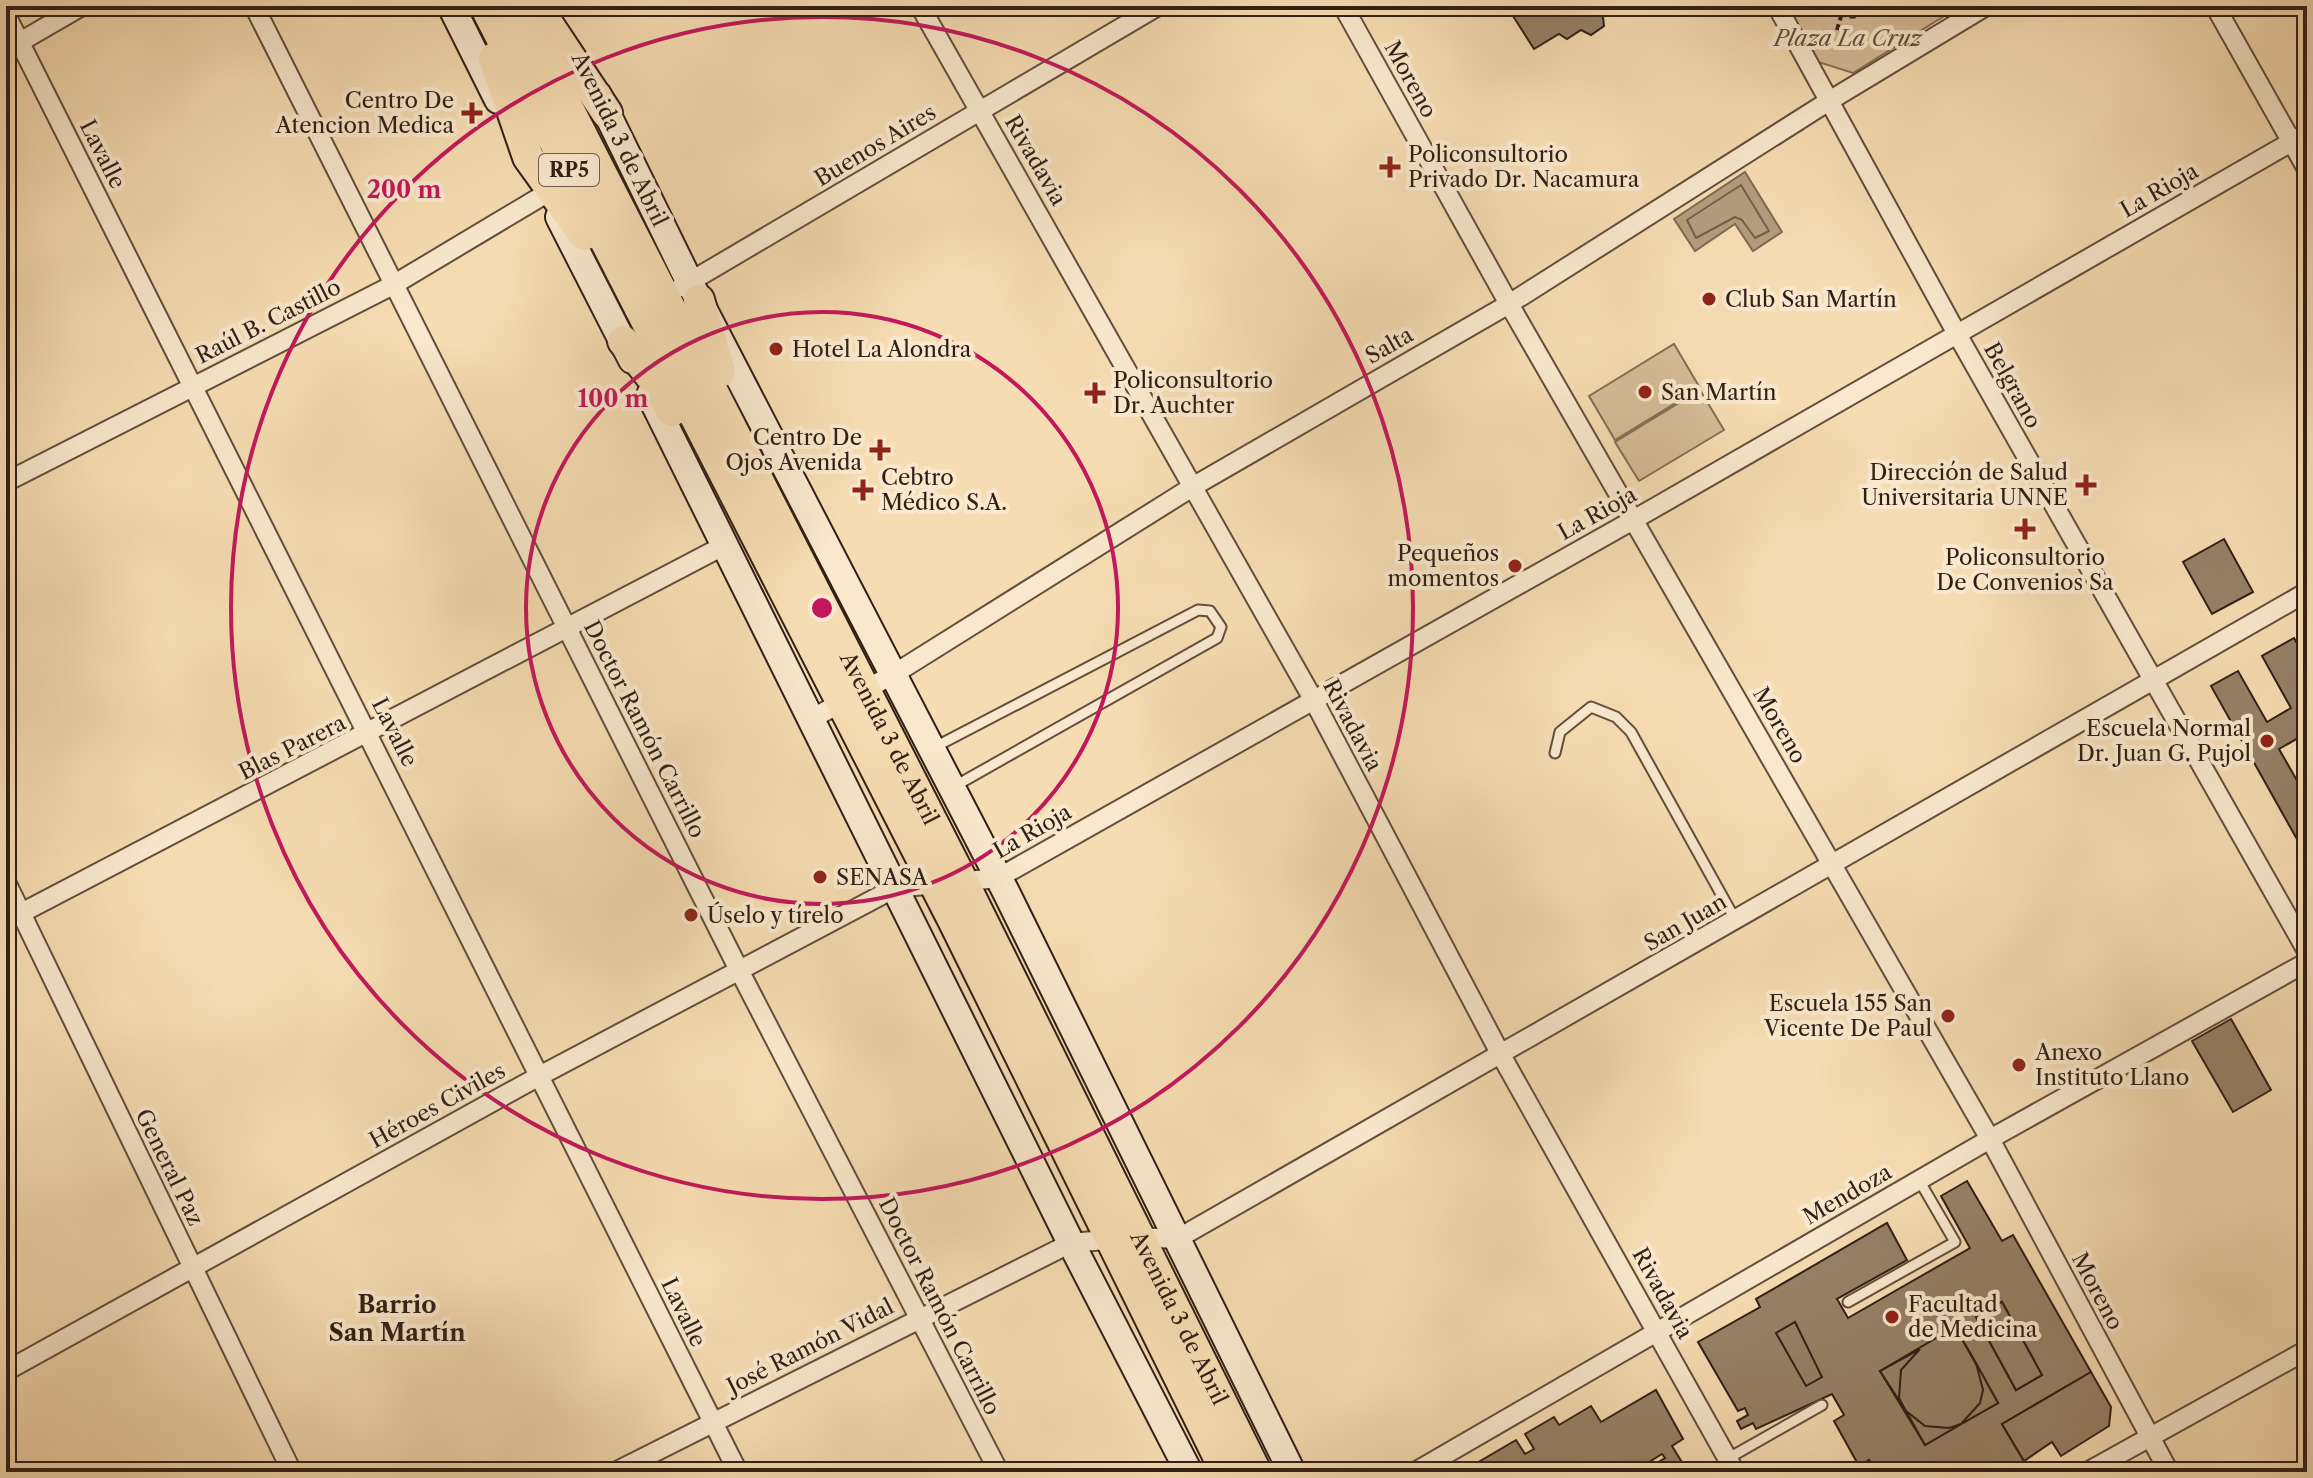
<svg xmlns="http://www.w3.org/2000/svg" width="2313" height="1478" viewBox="0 0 2313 1478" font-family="'Libre Caslon Text',serif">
<rect width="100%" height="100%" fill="#f6dcb2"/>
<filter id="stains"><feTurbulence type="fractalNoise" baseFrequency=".0025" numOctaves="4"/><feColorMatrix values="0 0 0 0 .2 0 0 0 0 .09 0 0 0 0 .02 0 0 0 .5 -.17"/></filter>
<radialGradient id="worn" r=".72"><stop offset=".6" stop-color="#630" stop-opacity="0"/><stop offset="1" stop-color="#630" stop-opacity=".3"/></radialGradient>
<!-- green -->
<g fill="#d5bc97" stroke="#836e56" stroke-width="2">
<polygon points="1784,6 1960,6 1853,73 1815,61"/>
<polygon points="1674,344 1700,388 1615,440 1589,396"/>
<polygon points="1700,390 1724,430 1639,481 1615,442"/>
</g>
<!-- water -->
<polygon fill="#b39c7d" stroke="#7f6a53" stroke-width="2" points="1745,172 1782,232 1753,251 1735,224 1695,251 1674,219"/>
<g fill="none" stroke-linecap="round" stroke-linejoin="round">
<!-- shore -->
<polygon stroke="#725e49" stroke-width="2" points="1741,185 1769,231 1755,238 1742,220 1735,217 1696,238 1687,220"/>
</g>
<!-- building -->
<g fill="#978167" stroke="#311f15" stroke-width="2">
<polygon points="1532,6 1622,6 1603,17 1604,26 1591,35 1581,30 1567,39 1559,34 1534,49 1513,16"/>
<polygon points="2224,539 2253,592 2212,614 2183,562"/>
<polygon points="2294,638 2307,661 2307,733 2279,749 2307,798 2307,857 2211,686 2238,671 2267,722 2291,708 2262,656"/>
<polygon points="2231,1019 2271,1090 2233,1112 2192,1041"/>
<polygon points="1967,1181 2002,1241 2013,1235 2091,1372 2002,1424 2024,1461 2006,1472 1876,1472 1869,1460 1859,1466 1834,1421 1844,1415 1832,1394 1756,1429 1753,1423 1741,1429 1737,1421 1748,1415 1745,1408 1738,1411 1698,1342 1760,1307 1756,1299 1887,1223 1907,1260 1837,1299 1848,1318 1970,1248 1941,1196"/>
<polygon points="2002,1302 2042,1375 2016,1390 1976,1317"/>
<polygon points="2002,1302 2042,1375 2016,1390 1976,1317"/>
<polygon points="1795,1322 1822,1377 1806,1386 1776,1333"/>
<polygon points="1955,1327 1976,1363 1957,1347 1944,1344 1920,1349"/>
<polygon points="1955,1327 1998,1403 1925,1445 1880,1371"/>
<polygon points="1920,1349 1901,1370 1899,1398 1906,1411 1880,1371"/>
<polygon points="1976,1363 1998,1403 1961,1424 1980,1403 1983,1390"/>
<polygon points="2091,1372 2111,1407 2109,1426 2061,1456 2052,1442 2024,1461 2002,1424"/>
<polygon points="1656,1390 1683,1439 1672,1446 1688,1472 1642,1472 1665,1458 1662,1454 1638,1469 1639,1472 1481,1472 1477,1463 1516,1440 1525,1454 1534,1449 1525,1434 1554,1417 1559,1425 1591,1406 1601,1422"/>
<polygon points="1906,1411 1925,1426 1949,1428 1961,1424 1925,1445"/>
</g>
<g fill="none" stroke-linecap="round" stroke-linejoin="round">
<defs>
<g id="service">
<polyline points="935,747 1198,610 1210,611 1221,627 1217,638 955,786"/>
<polyline points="1555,753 1560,732 1591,707 1616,717 1631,732 1736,921"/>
<polyline points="1848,1302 1955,1242 1919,1180"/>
<polyline points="1727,1459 1822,1405"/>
</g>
<g id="minor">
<polyline points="254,6 739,970 999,1472"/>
<polyline points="920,6 1313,699 1501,1055 1735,1472"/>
<polyline points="1343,6 1509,304 1990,1139 2169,1472"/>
<polyline points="1777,6 1957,334 2307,951"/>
<polyline points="2215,6 2307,169"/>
<polyline points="6,15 738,1472"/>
<polyline points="6,50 82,6"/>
<polyline points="681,287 1158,6"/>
<polyline points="6,482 393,285 547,193"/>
<polyline points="811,719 894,674 1194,486 1509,304 1829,101 1986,6"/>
<polyline points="6,882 292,1472"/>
<polyline points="6,921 725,545"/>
<polyline points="6,1371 541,1075 895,888 998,878 1635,519 2307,133"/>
<polyline points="615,1472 1071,1243 1138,1237 1177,1239 2307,592"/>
<polyline points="1415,1472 1990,1139 2307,962"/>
<polyline points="2087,1472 2307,1350"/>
</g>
<g id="secondary">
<polyline points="451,6 498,100"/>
<polyline points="598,95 690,283 1006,892 1292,1472"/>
<polyline points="559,217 632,360"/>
<polyline points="650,395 1071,1243 1189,1472"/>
</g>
<g id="trunk">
<polyline points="485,6 953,920 1226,1472"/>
<path id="s1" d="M 516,6 L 962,880 L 1256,1472"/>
<polyline points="536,6 607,113"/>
<polyline points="494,58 528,157 584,235"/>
<polyline points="699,300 720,372"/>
<polyline points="623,341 660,388 672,411"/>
</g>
</defs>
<!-- service casing -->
<use href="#service" stroke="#624e3c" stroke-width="13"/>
<!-- minor casing -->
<use href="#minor" stroke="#624e3c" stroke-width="22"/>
<!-- secondary casing -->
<use href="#secondary" stroke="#311f15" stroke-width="30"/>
<!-- trunk casing -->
<use href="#trunk" stroke="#311f15" stroke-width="34"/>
<!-- path -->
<g stroke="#311f15" stroke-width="4" stroke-dasharray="6 4" stroke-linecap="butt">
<path d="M 1833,6 C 1848,23 1860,17 1877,6"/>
<polyline points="1837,30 1844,6"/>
</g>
<!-- service -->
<use href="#service" stroke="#f9e8cd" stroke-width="9"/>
<!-- minor -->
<use href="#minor" stroke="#f9e8cd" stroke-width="18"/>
<!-- secondary -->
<use href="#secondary" stroke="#f9e8cd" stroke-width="26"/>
<!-- trunk -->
<use href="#trunk" stroke="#f6dcb2" stroke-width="30"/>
</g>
<!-- distance rings -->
<g fill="none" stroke="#c2185b" stroke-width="4">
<circle cx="822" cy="608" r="296"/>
<circle cx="822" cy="608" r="591"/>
</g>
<!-- markers -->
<g fill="#8f2418" stroke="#f9e8cd" stroke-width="3">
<path d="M468 101h8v8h8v8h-8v8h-8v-8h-8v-8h8z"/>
<path d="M1386 155h8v8h8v8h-8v8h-8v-8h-8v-8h8z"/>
<circle cx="1709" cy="299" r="8"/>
<circle cx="776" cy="349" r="8"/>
<circle cx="1645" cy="392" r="8"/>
<path d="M1091 381h8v8h8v8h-8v8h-8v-8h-8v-8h8z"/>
<path d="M876 438h8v8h8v8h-8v8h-8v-8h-8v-8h8z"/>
<path d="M2082 473h8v8h8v8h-8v8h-8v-8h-8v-8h8z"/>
<path d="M859 478h8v8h8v8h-8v8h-8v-8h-8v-8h8z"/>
<path d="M2021 517h8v8h8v8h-8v8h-8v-8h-8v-8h8z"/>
<circle cx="1515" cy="566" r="8"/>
<circle cx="2267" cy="741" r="8"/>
<circle cx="820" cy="877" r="8"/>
<circle cx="691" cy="915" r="8"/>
<circle cx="1948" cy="1016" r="8"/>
<circle cx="2019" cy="1065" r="8"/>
<circle cx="1892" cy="1317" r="8"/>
</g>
<g text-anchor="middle" stroke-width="8" stroke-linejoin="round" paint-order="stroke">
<!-- shield labels -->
<rect fill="#f9e8cd" stroke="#6d5b4c" stroke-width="2" x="539" y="154" width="60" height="32" rx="6"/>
<g font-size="20" font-weight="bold" fill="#311f15">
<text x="569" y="177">RP5</text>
</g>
<!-- park labels -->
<g font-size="22" font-style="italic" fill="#624e3c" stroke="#f9e8cd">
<text x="1848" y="46">Plaza La Cruz</text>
</g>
<!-- street labels -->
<g font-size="22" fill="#311f15" stroke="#f9e8cd">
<text transform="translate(1411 79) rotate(61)" y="8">Moreno</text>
<text transform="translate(620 139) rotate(64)" y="8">Avenida 3 de Abril</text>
<text transform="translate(875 145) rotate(-31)" y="8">Buenos Aires</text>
<text transform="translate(103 154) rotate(63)" y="8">Lavalle</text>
<text transform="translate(1036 160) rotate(60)" y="8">Rivadavia</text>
<text transform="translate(2159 190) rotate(-30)" y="8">La Rioja</text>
<text transform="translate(268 321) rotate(-27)" y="8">Raúl B. Castillo</text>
<text transform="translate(1389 345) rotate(-30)" y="8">Salta</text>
<text transform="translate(2013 385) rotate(61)" y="8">Belgrano</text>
<text transform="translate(1597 513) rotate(-29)" y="8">La Rioja</text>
<text transform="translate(1353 725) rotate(62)" y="8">Rivadavia</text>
<text transform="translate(1780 725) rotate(60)" y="8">Moreno</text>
<text transform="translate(645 729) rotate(63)" y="8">Doctor Ramón Carrillo</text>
<text transform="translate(395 732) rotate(63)" y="8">Lavalle</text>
<text dy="8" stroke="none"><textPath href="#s1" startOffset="822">Avenida 3 de Abril</textPath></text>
<text transform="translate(292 747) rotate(-27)" y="8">Blas Parera</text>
<text transform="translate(1032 831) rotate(-30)" y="8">La Rioja</text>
<text transform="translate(1685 922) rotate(-30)" y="8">San Juan</text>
<text transform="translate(437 1105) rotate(-29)" y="8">Héroes Civiles</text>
<text transform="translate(170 1167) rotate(64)" y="8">General Paz</text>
<text transform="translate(1847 1194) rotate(-30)" y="8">Mendoza</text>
<text transform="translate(2098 1291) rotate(62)" y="8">Moreno</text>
<text transform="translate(1663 1293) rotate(61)" y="8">Rivadavia</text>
<text transform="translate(940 1306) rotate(63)" y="8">Doctor Ramón Carrillo</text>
<text transform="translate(684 1312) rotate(64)" y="8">Lavalle</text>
<text dy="8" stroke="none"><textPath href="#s1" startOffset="1470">Avenida 3 de Abril</textPath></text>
<text transform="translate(810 1346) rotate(-27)" y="8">José Ramón Vidal</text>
</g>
<!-- poi labels -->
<g font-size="22" fill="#311f15" stroke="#f9e8cd" text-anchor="start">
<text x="454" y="108" text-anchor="end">Centro De<tspan x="454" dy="25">Atencion Medica</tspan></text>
<text x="1408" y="162">Policonsultorio<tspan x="1408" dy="25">Privado Dr. Nacamura</tspan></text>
<text x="1725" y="307">Club San Martín</text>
<text x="792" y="357">Hotel La Alondra</text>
<text x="1113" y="388">Policonsultorio<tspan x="1113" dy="25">Dr. Auchter</tspan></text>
<text x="1661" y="400">San Martín</text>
<text x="862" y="445" text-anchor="end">Centro De<tspan x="862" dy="25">Ojos Avenida</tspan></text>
<text x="2068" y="480" text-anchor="end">Dirección de Salud<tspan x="2068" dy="25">Universitaria UNNE</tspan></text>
<text x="881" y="485">Cebtro<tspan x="881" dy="25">Médico S.A.</tspan></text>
<text x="1499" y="561" text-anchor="end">Pequeños<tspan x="1499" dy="25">momentos</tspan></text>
<text x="2025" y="565" text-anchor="middle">Policonsultorio<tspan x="2025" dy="25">De Convenios Sa</tspan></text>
<text x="2251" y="736" text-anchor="end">Escuela Normal<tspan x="2251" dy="25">Dr. Juan G. Pujol</tspan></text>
<text x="836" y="885">SENASA</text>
<text x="707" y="923">Úselo y tírelo</text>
<text x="1932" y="1011" text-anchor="end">Escuela 155 San<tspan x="1932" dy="25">Vicente De Paul</tspan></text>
<text x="2035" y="1060">Anexo<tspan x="2035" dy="25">Instituto Llano</tspan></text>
<text x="1908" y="1312">Facultad<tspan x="1908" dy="25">de Medicina</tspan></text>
</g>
<!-- neighbourhood labels -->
<g font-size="24" font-weight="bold" fill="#311f15" stroke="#f9e8cd">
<text x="397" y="1313">Barrio<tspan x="397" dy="28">San Martín</tspan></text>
</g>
</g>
<circle cx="822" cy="608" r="12" fill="#c2185b" stroke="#f9e8cd" stroke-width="4"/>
<g font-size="24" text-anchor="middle" font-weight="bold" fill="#c2185b" stroke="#f9e8cd" stroke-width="8" stroke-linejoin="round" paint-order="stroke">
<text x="404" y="198">200 m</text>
<text x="613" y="407">100 m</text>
</g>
<!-- margin -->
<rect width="2313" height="1478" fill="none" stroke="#f6dcb2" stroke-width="32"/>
<rect x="8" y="8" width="2297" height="1462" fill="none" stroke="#311f15" stroke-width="4"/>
<rect x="16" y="16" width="2281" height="1446" fill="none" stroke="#311f15" stroke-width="2"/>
<rect width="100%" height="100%" filter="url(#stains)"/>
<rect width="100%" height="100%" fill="url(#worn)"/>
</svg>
